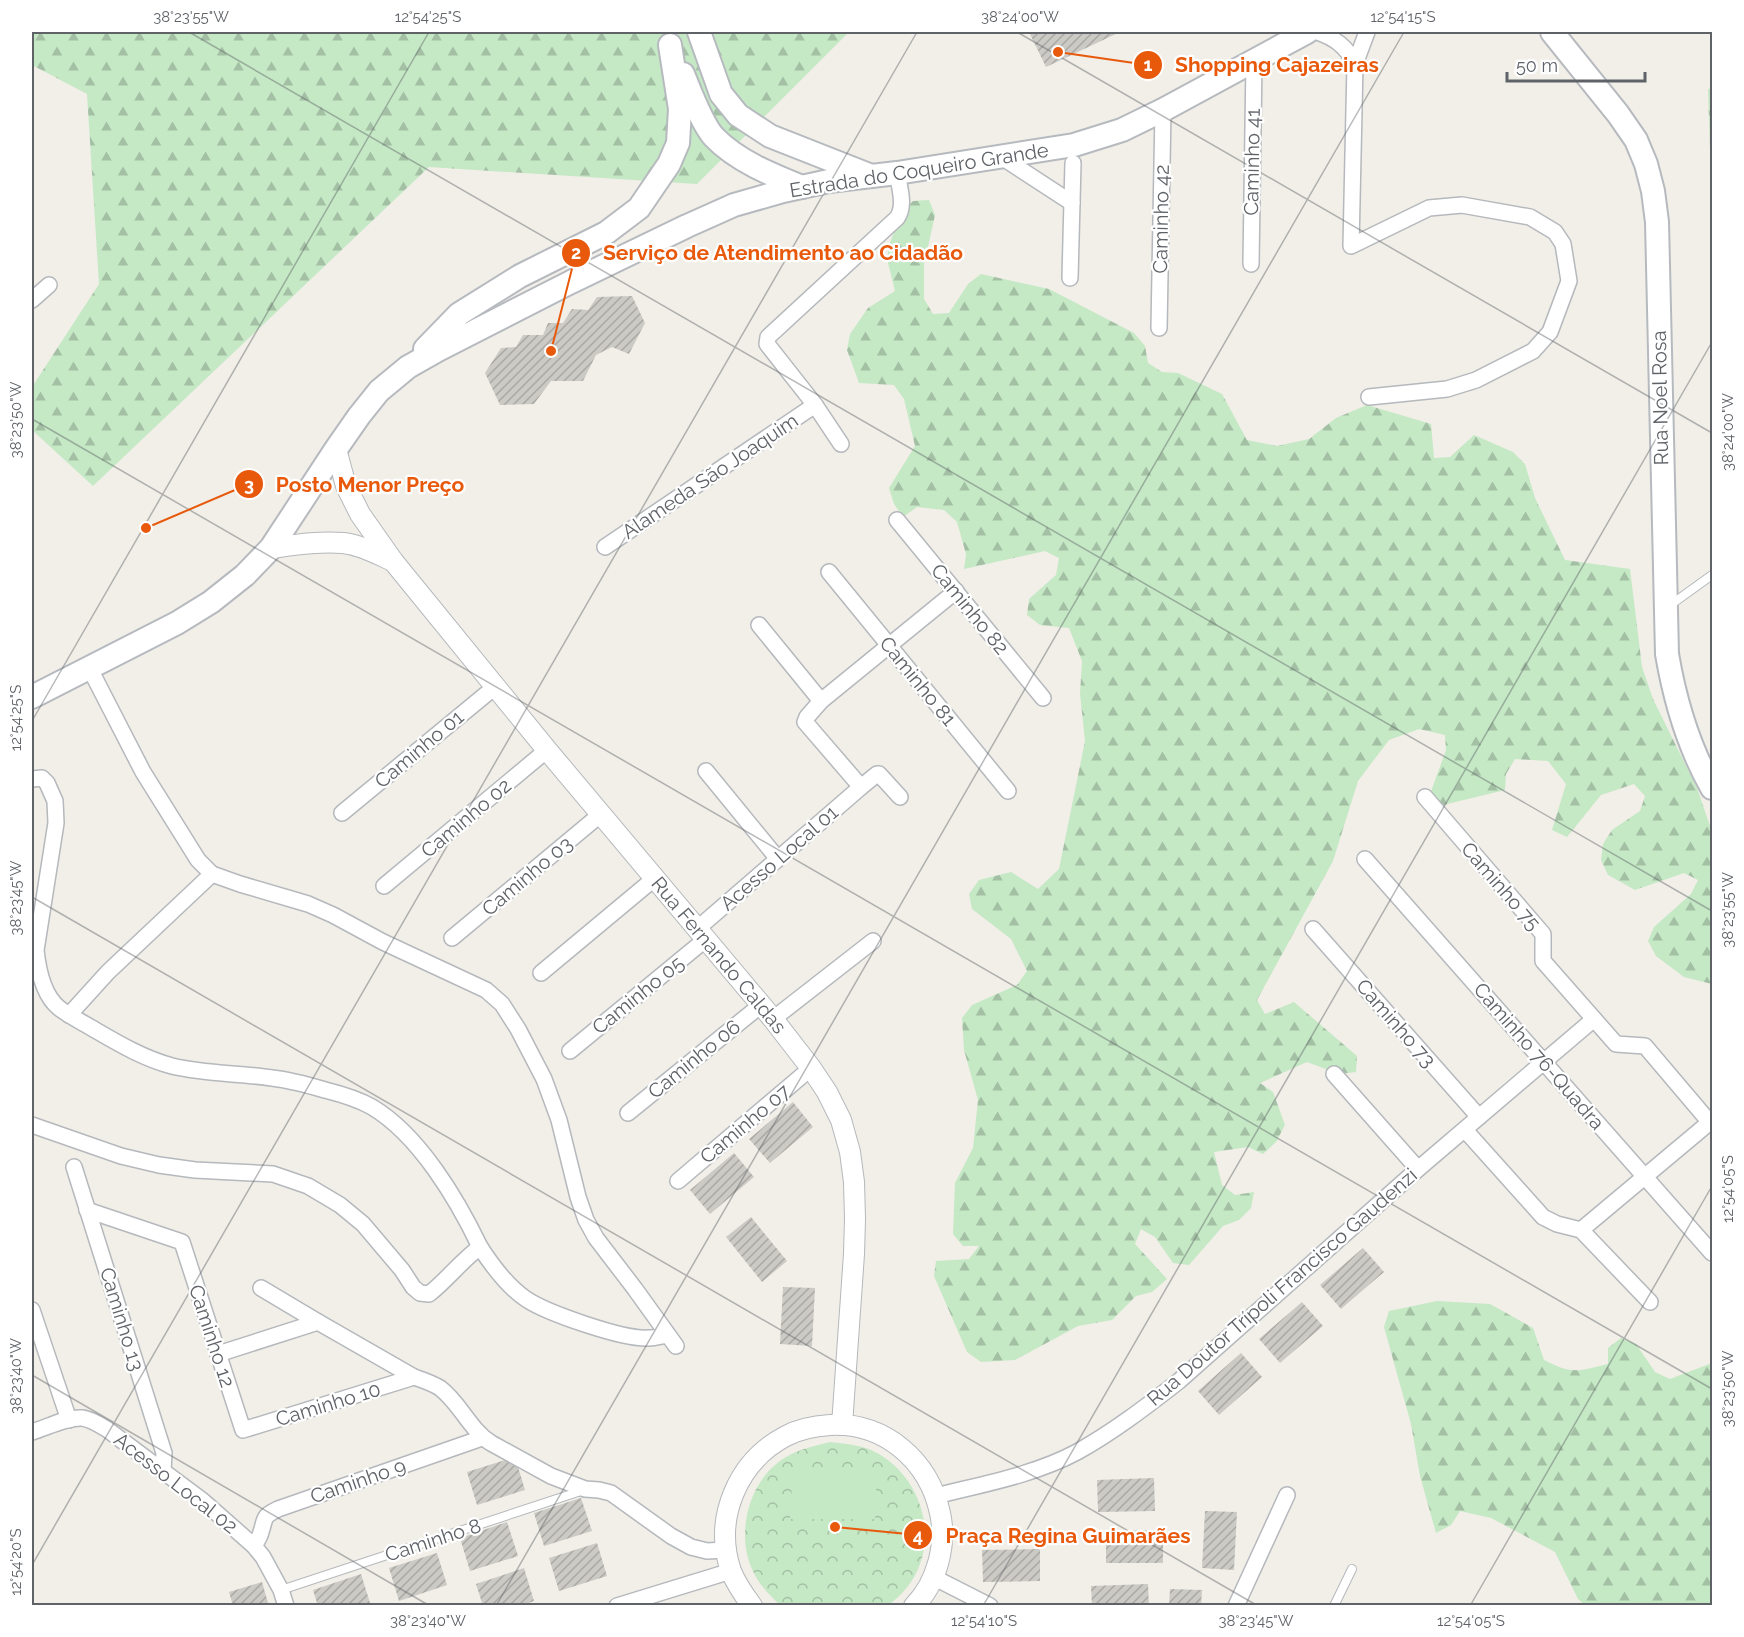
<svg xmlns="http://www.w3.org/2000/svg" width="1744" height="1637" viewBox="0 0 1744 1637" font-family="Raleway,sans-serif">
<defs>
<pattern id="forest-firs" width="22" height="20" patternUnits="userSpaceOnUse" patternTransform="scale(1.5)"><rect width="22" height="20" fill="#c5e8c5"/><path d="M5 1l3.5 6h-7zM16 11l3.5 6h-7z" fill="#a3c0a4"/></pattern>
<pattern id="park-crowns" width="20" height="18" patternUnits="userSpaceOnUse" patternTransform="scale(1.5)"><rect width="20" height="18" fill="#c5e8c5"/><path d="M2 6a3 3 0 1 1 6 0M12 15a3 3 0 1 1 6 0" fill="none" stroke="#a3c0a4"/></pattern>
<pattern id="building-hatch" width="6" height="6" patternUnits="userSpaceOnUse" patternTransform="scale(1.5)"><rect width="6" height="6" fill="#cccac5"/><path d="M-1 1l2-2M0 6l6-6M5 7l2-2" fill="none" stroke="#a9a8a4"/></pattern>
</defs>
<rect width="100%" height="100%" fill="#f1efe8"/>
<!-- forest -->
<g fill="url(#forest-firs)">
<polygon points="32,32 849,32 697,184 429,167 93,486 32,430 32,387 99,284 87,94 32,65"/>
<polygon points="1712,88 1712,210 1708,89"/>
<polygon points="929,200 935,215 924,265 924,299 933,314 949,313 968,284 981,274 1049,289 1134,333 1145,346 1148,363 1162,372 1178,373 1222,394 1247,440 1277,446 1309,439 1336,418 1367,405 1431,424 1434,458 1450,457 1474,435 1513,452 1525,464 1535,498 1565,560 1630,569 1642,667 1653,699 1697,788 1710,826 1712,830 1712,984 1684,977 1656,956 1648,941 1654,927 1691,894 1698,880 1684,873 1635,890 1608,875 1601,860 1603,844 1612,830 1640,811 1645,796 1634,784 1601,795 1567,837 1552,830 1566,784 1548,761 1515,759 1506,774 1505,790 1443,805 1429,797 1446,750 1445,735 1419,729 1389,740 1358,781 1333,861 1257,1000 1265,1014 1294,1002 1357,1056 1356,1072 1339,1074 1307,1062 1260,1083 1273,1092 1285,1125 1276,1142 1263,1154 1248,1147 1214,1152 1222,1185 1235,1195 1254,1192 1251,1208 1239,1220 1223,1226 1189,1265 1173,1263 1155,1237 1141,1229 1135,1244 1167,1279 1152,1292 1136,1296 1112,1320 1078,1326 1015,1360 981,1362 967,1352 934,1276 936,1261 969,1259 979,1246 963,1246 953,1234 955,1183 973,1148 978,1100 964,1050 962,1018 972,1005 1017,985 1027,971 1011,939 972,909 969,894 979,880 1011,872 1038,889 1059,869 1085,741 1080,694 1082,661 1069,628 1040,625 1027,615 1029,599 1056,575 1059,558 1045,551 964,569 966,554 957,522 944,510 917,507 903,517 894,504 889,488 915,446 904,399 894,385 859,383 847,350 850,334 868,308 895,291 887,259 890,243 901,212 913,201"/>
<path d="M 1437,1301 L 1490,1304 L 1533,1328 L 1544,1360 C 1573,1375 1578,1371 1608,1364 L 1608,1348 L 1621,1338 L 1636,1344 L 1655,1372 L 1670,1379 L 1712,1363 L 1712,1605 L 1585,1605 L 1578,1599 L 1555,1552 L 1491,1518 L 1460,1511 L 1451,1525 L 1436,1533 L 1420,1476 L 1411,1424 L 1384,1327 L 1389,1311 Z"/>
</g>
<!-- park -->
<path fill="url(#park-crowns)" d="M 830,1442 C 847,1444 864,1445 879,1454 C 934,1487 943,1568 888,1605 L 780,1605 C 769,1594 758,1584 752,1569 C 735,1531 750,1478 786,1457 C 800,1449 814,1446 830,1442 Z"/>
<!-- garden -->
<polygon fill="#c5e8c5" points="793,1467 877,1468 875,1519 790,1519"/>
<!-- building -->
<g fill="url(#building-hatch)">
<polygon points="1029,32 1120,32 1046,67"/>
<polygon points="632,296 645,323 629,354 612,347 596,355 583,381 551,381 534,404 500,405 485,373 501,348 516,347 523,335 543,335 548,323 563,323 572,309 588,310 597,297"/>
<polygon points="793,1102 813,1127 770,1163 749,1139"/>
<polygon points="734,1153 754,1177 710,1214 690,1190"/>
<polygon points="751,1217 787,1261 762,1282 726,1237"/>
<polygon points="1363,1248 1384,1272 1341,1309 1320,1285"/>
<polygon points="783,1287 815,1288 812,1346 780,1344"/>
<polygon points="1302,1302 1323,1326 1280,1363 1259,1339"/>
<polygon points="1241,1353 1262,1377 1219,1415 1198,1391"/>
<polygon points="515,1457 525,1490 477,1505 467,1472"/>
<polygon points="1154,1478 1155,1511 1098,1512 1097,1480"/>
<polygon points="581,1498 592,1531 544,1546 534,1513"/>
<polygon points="1205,1511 1237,1512 1234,1570 1202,1568"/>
<polygon points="507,1522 518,1556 470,1571 460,1538"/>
<polygon points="1163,1530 1163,1563 1106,1563 1106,1531"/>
<polygon points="597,1543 607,1576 559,1591 549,1558"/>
<polygon points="1040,1549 1040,1581 983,1582 982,1550"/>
<polygon points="437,1553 447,1585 399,1601 389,1568"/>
<polygon points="524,1568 534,1601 520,1606 483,1606 476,1584"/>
<polygon points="361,1574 371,1606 318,1606 313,1590"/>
<polygon points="262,1582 269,1606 233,1606 229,1592"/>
<polygon points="1148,1584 1149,1606 1092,1606 1091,1586"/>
<polygon points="1170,1589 1202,1590 1201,1606 1169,1606"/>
</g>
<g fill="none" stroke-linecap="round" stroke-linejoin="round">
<defs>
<g id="service">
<polyline points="1669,606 1712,575"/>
<polyline points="281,1590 584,1490"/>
<polyline points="1334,1606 1352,1569"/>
</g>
<g id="minor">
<path d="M 1317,32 C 1335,38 1347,47 1355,64"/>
<polyline points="1367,32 1355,64 1351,246 1429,208 1462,205 1530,217 1555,232 1563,244 1569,281 1550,332 1533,351 1476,380 1447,389 1369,397"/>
<polyline points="1000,156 1072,203"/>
<polyline points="1251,264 1254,61"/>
<polyline points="1070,278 1073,163"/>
<polyline points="32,300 49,285"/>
<polyline points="1159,328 1163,110"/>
<path d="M 841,444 L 815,405 L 767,344 L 768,337 L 897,218 C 906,206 899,186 897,173"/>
<polyline points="897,520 1043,698"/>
<polyline points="605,547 815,405"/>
<polyline points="829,572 1008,791"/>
<polyline points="759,625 821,701"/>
<polyline points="89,667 143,772 198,860 212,874 240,884 308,904 333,915 383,942 486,990 502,1004 518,1029 544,1079 559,1120 578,1197 586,1220 596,1238 635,1289 676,1346"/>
<polyline points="706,771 778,859"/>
<path d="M 32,779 L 42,778 L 47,783 L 55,801 L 56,823 L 36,950 C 38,969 43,995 59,1008 C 68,1015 80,1021 90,1027 C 116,1042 142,1058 172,1066 C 205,1074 239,1073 272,1078 C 290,1080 308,1085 325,1090 C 341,1094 358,1099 372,1107 C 419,1135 457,1199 480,1247"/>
<polyline points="900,797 879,774 877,774 861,787 805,722 807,717 821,701 956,591"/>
<polyline points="1425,797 1543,934 1543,961 1616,1044 1645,1046 1712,1125"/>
<polyline points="342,813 496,686"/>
<polyline points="1365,859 1712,1253"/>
<polyline points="384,886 547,750"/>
<polyline points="697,929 861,787"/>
<polyline points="1313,929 1479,1117"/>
<polyline points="452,938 601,814"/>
<polyline points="541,973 655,878"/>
<polyline points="69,1015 108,972 212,874"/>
<polyline points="773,1019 873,941"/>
<polyline points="570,1051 706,939"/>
<polyline points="1334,1074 1418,1169"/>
<polyline points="628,1113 761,1005"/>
<path d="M 32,1125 L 121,1156 L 159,1165 L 195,1170 L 273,1174 L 308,1186 L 340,1205 L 363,1224 L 402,1270 L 413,1287 L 420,1293 L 429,1294 C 447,1280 461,1261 480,1247 C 491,1264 508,1287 526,1299 C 547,1313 624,1340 649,1338 C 655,1338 661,1336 667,1335"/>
<polyline points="1465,1130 1543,1217 1557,1224 1581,1230 1650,1302"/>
<polyline points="74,1167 164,1453 163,1471"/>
<polyline points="678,1181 811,1068"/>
<polyline points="87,1210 182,1242 243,1430 414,1377"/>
<polyline points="1581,1230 1710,1122"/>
<path d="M 261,1288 L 318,1322 L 414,1377 C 423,1380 432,1383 440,1388 C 460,1403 470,1430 491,1443 L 551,1476 L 585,1489 L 599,1490 L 611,1493 L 671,1536 L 691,1547 L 707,1551 L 726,1550"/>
<polyline points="32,1310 69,1420"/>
<polyline points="218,1354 318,1322"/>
<path d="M 32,1432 C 46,1428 66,1417 82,1418 C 91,1419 100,1425 108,1430 L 203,1501 L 254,1546 L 263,1557 L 281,1590 L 286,1606"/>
<path d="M 936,1496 C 983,1484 1034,1475 1077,1452 C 1113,1432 1147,1406 1179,1381 L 1418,1169 L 1594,1019"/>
<path d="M 254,1546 C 257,1541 260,1537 261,1532 C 266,1517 262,1517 278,1509 L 482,1438"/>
<polyline points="933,1577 990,1606"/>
<polyline points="617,1606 731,1571"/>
<polyline points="1236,1606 1287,1495"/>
</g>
<g id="tertiary">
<polyline points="336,449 346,486 360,514 393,561 547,750 773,1019 811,1068 827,1092 841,1120 850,1152 854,1182 855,1219 854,1254 842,1425"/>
<path d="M 271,548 C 294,545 319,541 343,543 C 361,545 377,554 393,561"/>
<path d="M 752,1606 C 744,1595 736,1584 731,1571 C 713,1518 738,1461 786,1436 C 799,1429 815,1426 830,1425 C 885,1422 929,1461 940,1513 C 947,1544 937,1583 914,1606"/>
</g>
<g id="secondary">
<polyline points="699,32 721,94 738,115 770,136 869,175"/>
<path d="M 1552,32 L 1618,114 L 1636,140 L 1646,164 L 1653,191 L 1657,222 L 1667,654 C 1675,701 1688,746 1712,788"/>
<path d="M 683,74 C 690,91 702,124 714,137 C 737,161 772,175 802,187"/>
<polyline points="425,349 459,314 520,276 606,233 639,208 669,164 678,143 680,109 670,45"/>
<polyline points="32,697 177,623 211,602 245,575 271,548 336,449 359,416 379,391 408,367 438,350 571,282 687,226 734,205 783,191 829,181 897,173 1074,145 1122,130 1163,110 1307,32"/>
</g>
</defs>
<!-- service casing -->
<use href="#service" stroke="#b5b8bc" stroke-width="10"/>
<!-- minor casing -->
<use href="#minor" stroke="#b5b8bc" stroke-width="18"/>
<!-- tertiary casing -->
<use href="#tertiary" stroke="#b5b8bc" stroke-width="22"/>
<!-- secondary casing -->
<use href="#secondary" stroke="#b6babf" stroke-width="26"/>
<!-- service -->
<use href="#service" stroke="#fff" stroke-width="8"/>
<!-- minor -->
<use href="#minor" stroke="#fff" stroke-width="15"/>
<!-- tertiary -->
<use href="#tertiary" stroke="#fff" stroke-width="20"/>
<!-- secondary -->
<use href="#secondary" stroke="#fff" stroke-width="22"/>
</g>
<!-- ticks -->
<path fill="none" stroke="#5f6368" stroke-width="1.5" stroke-opacity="0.45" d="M 189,32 L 1712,911M 1017,32 L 1712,433M 32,419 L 1712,1389M 32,721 L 429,32M 32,897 L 1258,1606M 32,1375 L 430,1606M 32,1565 L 917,32M 496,1606 L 1404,32M 983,1606 L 1712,342M 1470,1606 L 1712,1186"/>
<g text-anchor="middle" stroke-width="4.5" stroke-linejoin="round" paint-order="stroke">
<!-- street labels -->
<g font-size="20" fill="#5f6368" stroke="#fff">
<text transform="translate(1252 162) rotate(-89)" y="7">Caminho 41</text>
<text transform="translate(919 170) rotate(-9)" y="7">Estrada do Coqueiro Grande</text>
<text transform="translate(1161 219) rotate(-89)" y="7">Caminho 42</text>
<text transform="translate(1660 398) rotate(-91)" y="7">Rua Noel Rosa</text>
<text transform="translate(710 476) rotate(-34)" y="7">Alameda São Joaquim</text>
<text transform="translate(970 609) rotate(51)" y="7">Caminho 82</text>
<text transform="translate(918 681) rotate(51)" y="7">Caminho 81</text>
<text transform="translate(419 749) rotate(-40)" y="7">Caminho 01</text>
<text transform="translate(466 818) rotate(-40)" y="7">Caminho 02</text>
<text transform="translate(779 858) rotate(-41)" y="7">Acesso Local 01</text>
<text transform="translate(527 876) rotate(-40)" y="7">Caminho 03</text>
<text transform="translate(1501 886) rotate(49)" y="7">Caminho 75</text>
<text transform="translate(719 955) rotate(50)" y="7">Rua Fernando Caldas</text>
<text transform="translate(638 995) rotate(-39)" y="7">Caminho 05</text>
<text transform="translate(1396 1023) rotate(49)" y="7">Caminho 73</text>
<text transform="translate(1539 1056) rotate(49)" y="7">Caminho 76-Quadra</text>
<text transform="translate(694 1059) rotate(-39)" y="7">Caminho 06</text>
<text transform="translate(745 1124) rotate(-40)" y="7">Caminho 07</text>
<text transform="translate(1282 1287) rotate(-41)" y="7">Rua Doutor Trípoli Francisco Gaudenzi</text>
<text transform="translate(122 1319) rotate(73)" y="7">Caminho 13</text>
<text transform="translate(212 1336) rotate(72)" y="7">Caminho 12</text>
<text transform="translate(328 1404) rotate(-17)" y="7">Caminho 10</text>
<text transform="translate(358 1481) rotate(-19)" y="7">Caminho 9</text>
<text transform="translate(176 1483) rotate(38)" y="7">Acesso Local 02</text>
<text transform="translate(433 1540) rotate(-18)" y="7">Caminho 8</text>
</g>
</g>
<!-- callouts -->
<path fill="none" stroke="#e8590c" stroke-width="2" d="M1058 52L1148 65M551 351L576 253M146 528L249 484M835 1527L918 1535"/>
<g fill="#e8590c" stroke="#fff" stroke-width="2">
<circle cx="1058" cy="52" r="6"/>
<circle cx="551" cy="351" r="6"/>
<circle cx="146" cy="528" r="6"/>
<circle cx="835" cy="1527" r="6"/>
<circle cx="1148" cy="65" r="15"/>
<circle cx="576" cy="253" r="15"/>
<circle cx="249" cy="484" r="15"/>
<circle cx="918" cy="1535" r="15"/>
</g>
<g font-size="18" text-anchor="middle" font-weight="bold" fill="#fff">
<text x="1148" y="71">1</text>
<text x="576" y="259">2</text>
<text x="249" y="491">3</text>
<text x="918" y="1542">4</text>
</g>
<g font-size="21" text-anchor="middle" font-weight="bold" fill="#e8590c" stroke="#fff" stroke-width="4.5" stroke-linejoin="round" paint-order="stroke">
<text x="1277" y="72">Shopping Cajazeiras</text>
<text x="783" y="260">Serviço de Atendimento ao Cidadão</text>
<text x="370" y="492">Posto Menor Preço</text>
<text x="1068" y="1543">Praça Regina Guimarães</text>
</g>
<!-- border -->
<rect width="1744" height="1637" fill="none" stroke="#ffffff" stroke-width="66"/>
<!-- scale -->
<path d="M1507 72v9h138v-9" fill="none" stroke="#5f6368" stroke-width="3"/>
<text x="1516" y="72" font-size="18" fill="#5f6368" stroke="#ffffff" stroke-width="4.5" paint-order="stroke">50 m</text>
<rect x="33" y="33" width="1678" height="1571" fill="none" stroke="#5f6368" stroke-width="2"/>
<g font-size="15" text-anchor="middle" fill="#5f6368">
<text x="191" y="22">38°23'55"W</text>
<text x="428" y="22">12°54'25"S</text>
<text x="1020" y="22">38°24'00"W</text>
<text x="1403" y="22">12°54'15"S</text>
<text transform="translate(16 420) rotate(-90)" y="5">38°23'50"W</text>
<text transform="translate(1728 432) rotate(-90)" y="5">38°24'00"W</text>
<text transform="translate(16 718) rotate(-90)" y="5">12°54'25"S</text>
<text transform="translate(16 898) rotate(-90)" y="5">38°23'45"W</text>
<text transform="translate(1728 910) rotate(-90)" y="5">38°23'55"W</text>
<text transform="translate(1728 1189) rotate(-90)" y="5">12°54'05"S</text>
<text transform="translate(16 1376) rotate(-90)" y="5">38°23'40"W</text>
<text transform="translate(1728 1389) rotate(-90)" y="5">38°23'50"W</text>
<text transform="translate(16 1562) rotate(-90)" y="5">12°54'20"S</text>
<text x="428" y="1626">38°23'40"W</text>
<text x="984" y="1626">12°54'10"S</text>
<text x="1256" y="1626">38°23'45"W</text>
<text x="1471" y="1626">12°54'05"S</text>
</g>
</svg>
